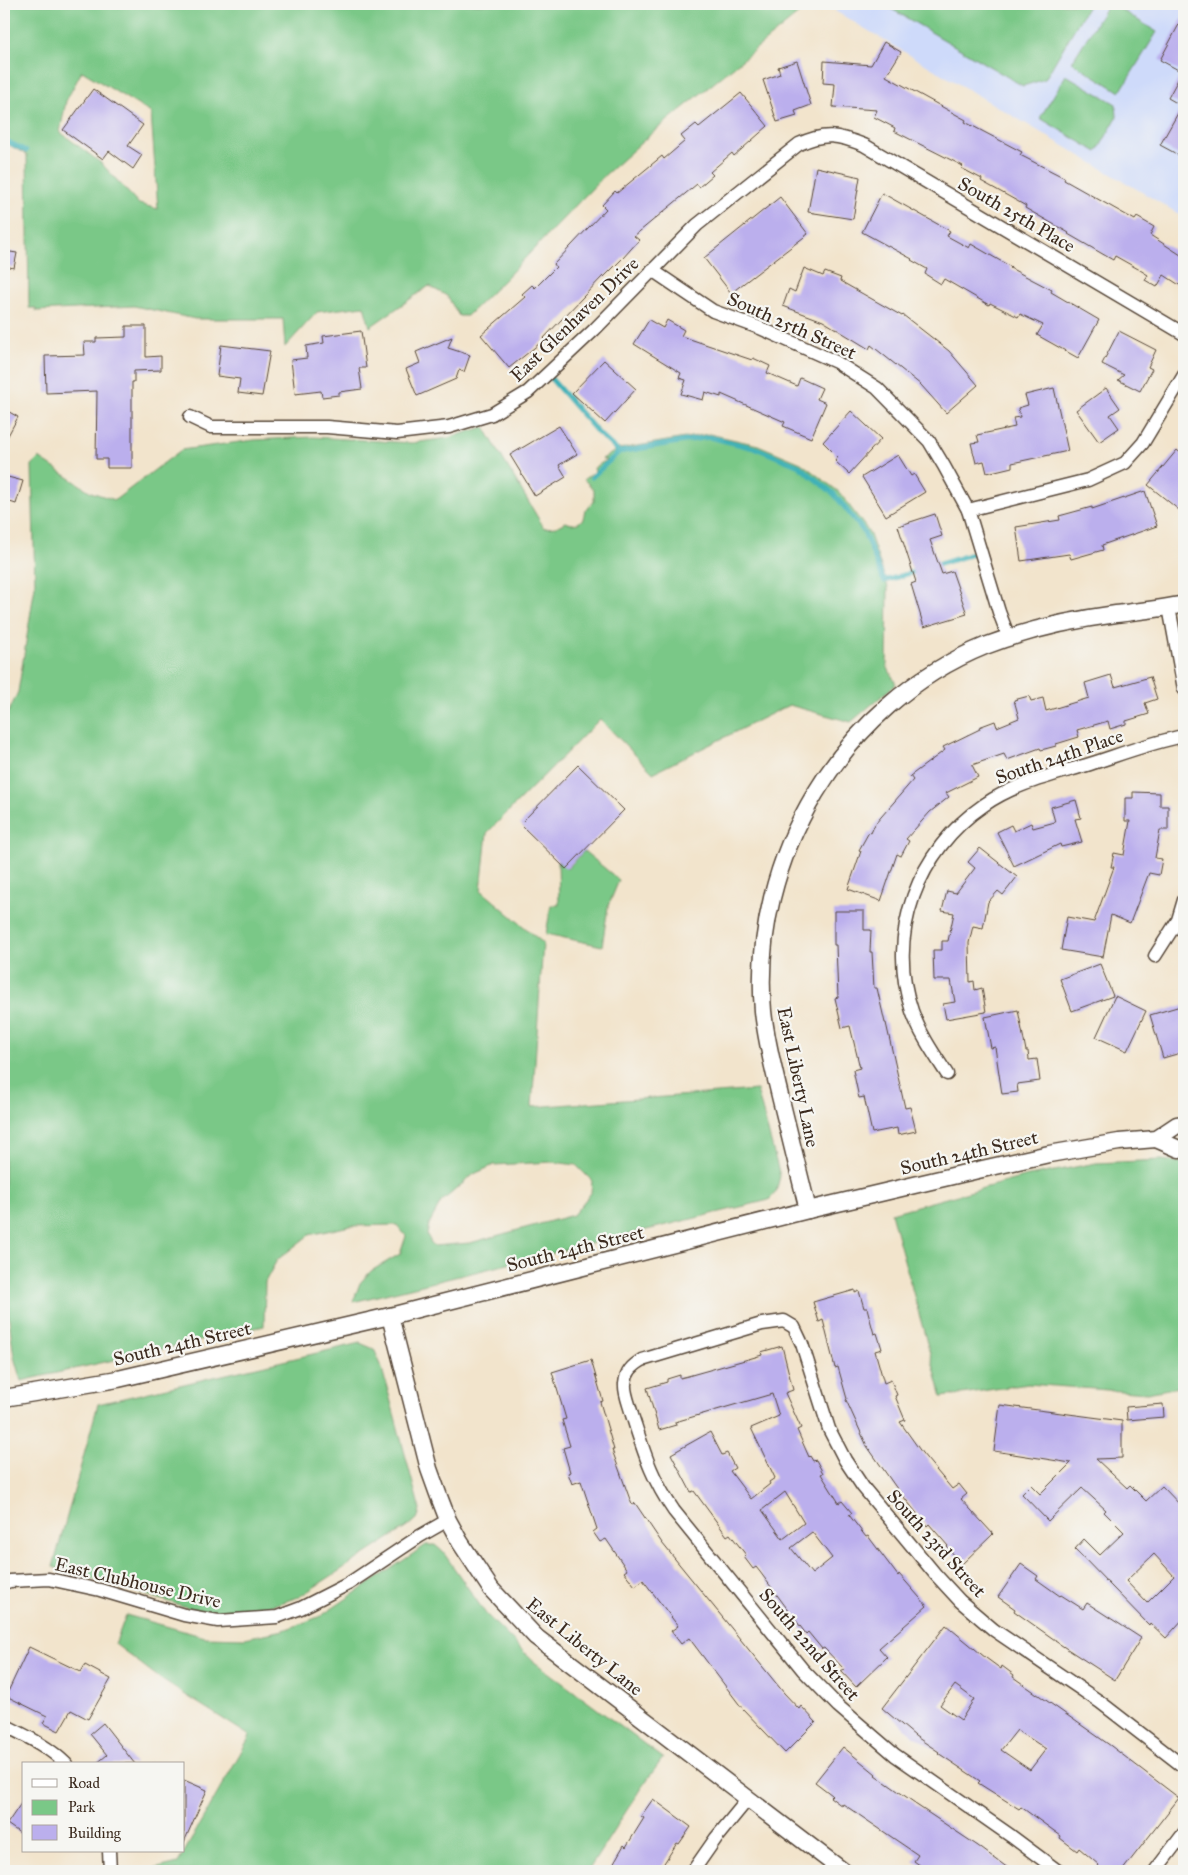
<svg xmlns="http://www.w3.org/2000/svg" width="1188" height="1875" viewBox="0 0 1188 1875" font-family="'IM FELL Great Primer',serif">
<rect width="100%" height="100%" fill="#f6f6f2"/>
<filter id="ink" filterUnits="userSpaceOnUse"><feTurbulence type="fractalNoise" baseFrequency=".02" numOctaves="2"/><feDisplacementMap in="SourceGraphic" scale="10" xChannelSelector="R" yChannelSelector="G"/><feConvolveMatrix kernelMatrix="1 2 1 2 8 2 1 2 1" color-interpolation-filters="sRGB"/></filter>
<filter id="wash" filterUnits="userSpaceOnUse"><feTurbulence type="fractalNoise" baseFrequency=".0096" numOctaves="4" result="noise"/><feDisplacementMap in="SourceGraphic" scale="20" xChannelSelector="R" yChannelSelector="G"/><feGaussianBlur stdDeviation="1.12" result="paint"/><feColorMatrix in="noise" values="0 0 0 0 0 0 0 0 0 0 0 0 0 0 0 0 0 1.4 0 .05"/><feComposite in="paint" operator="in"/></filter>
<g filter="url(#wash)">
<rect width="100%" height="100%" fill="#f2e4cc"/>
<!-- built -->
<polygon fill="#cedafa" points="840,4 1184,4 1184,217 835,11"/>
<!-- green -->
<g fill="#7ac887" stroke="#5a7952" fill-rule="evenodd">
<path d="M 4,4 L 811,4 L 651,134 L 606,174 L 503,281 L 467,316 L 459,316 L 447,296 L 429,286 L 370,327 L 364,306 L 317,312 L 285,347 L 283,319 L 195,319 L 134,306 L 36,311 L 36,308 L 29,308 L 27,155 L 4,142 ZM 82,71 L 151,113 L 158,209 L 139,204 L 101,163 L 60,132 L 66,101 Z"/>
<polygon points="883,4 1089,4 1045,79 1023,86"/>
<polygon points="1108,4 1112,4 1157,32 1120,92 1072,62"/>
<polygon points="1066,75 1116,104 1117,117 1097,152 1040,118"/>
<path d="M 484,427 L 544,528 L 556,527 L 565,522 L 572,524 L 578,523 L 583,519 L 585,510 L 594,502 L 594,491 L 584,479 L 595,472 L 594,468 L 606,460 L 602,459 L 619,449 L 709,434 L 758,445 L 801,463 L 839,492 L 869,532 L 888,587 L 887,666 L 896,684 L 851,722 L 789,705 L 653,773 L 600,719 L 487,833 L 481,890 L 543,943 L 532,1107 L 757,1090 L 780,1176 L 776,1192 L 769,1200 L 353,1302 L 360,1283 L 371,1271 L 400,1254 L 406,1236 L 397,1225 L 350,1226 L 309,1235 L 277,1260 L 265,1282 L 264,1326 L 21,1381 L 14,1357 L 4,1280 L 4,722 L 18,692 L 35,586 L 32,465 L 39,458 L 91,492 L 115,500 L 181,450 L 254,440 L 313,437 L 412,443 L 448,438 ZM 553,1162 L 576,1165 L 592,1181 L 591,1193 L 573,1215 L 470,1243 L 433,1246 L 427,1235 L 429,1224 L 441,1202 L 474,1174 L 494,1165 Z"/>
<polygon points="584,851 619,880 608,907 602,946 546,934 551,905 559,905 558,861 567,869"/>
<polygon points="1162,1160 1184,1163 1184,1386 1147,1393 1028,1384 942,1397 891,1213 1024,1177 1096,1163"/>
<polygon points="360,1343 374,1349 381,1365 420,1510 418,1517 407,1527 299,1597 258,1610 221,1612 193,1609 53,1567 98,1404"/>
<polygon points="426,1545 435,1545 443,1552 486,1614 533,1661 663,1758 641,1788 588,1871 146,1871 178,1863 250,1736 162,1680 115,1644 126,1615 205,1637 245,1638 284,1630 321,1616"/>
</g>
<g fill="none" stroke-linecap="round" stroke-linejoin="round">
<!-- stream -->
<g stroke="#41b1b7" stroke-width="5">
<polyline points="4,140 26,151"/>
<polyline points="547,374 599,434 619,452 709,437 758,449 799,466 834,494 864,532 884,581 917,571"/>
<polyline points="592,477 619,452"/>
<polyline points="933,566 979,552"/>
</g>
</g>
<g id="blocks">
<!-- building -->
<g fill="#bbafed" fill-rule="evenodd">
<polygon points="1184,15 1184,158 1160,145 1182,106 1168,98 1182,72 1160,60"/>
<polygon points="884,42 901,52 886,76 966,120 965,122 1022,152 1020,155 1065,178 1064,180 1135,220 1137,217 1154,227 1150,235 1184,257 1184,288 1164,275 1157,287 1145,280 1148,275 1140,270 1115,256 1113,260 1068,234 1069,233 1025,208 1026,206 981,181 982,179 961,168 963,166 894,131 895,128 874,117 877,110 833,107 835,84 823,83 824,61 871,65"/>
<polygon points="797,61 811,105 795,111 797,116 777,122 763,80 780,74 778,67"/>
<polygon points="93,89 143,125 128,146 142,155 133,169 109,151 103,159 63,130"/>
<polygon points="741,93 768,126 734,156 732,153 710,172 713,175 699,187 697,184 634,236 639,240 623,258 604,277 603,276 543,339 544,340 509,368 481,335 525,297 522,294 532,285 535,288 556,267 554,264 606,209 602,205 615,191 617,193 662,156 664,159 685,141 681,136 696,124 699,127"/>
<polygon points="816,167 860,177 853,219 808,212"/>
<polygon points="882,193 950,231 947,236 969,248 971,244 1011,267 1010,268 1052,290 1051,292 1099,320 1078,358 1037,335 1043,325 1020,314 1018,317 990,303 989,305 944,279 941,284 925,274 927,269 911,260 912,259 862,232"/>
<polygon points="780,197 808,234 731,293 704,258"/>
<polygon points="4,251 17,253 14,268 4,266"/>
<polygon points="804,268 823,276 825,272 841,278 840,281 902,316 903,315 949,351 978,385 946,413 921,385 871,345 869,349 823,321 783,306 789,289 795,292"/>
<polygon points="649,320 663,328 667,320 684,330 681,336 752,360 753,358 770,366 767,373 797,386 800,378 822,388 817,399 826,403 811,438 783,426 785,422 721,394 721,397 705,392 703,400 681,394 686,380 679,378 681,373 634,344"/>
<polygon points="126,326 146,326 146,357 161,356 161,370 134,371 134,382 132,382 132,468 107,468 107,459 96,459 97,391 46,393 45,356 85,355 84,342 96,342 96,338 126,337"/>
<polygon points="361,331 366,368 359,368 362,389 339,392 339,395 322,397 321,391 295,394 291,360 307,358 306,346 324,343 323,336"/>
<polygon points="1119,331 1156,350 1148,367 1152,369 1140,391 1118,380 1124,375 1102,364"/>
<polygon points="452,337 448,348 470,355 464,372 459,370 456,379 417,396 406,369 420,363 416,352"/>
<polygon points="221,345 270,351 262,396 238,393 240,379 217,376"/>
<polygon points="604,360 636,389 605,423 572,393"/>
<polygon points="1054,388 1068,451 1012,463 1012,467 987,473 984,461 976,463 971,443 979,442 977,435 1015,427 1013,418 1020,417 1018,408 1028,405 1025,395"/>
<polygon points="1106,388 1120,408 1110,415 1119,428 1099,442 1076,410"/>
<polygon points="4,409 18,417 4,443"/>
<polygon points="851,411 881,439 849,474 835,461 838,457 823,442"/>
<polygon points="559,426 577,454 559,465 566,477 535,496 510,455"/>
<polygon points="1177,450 1184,456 1184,514 1148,485"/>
<polygon points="898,455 911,476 914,474 925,492 886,516 862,477"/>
<polygon points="4,476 23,481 16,504 4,500"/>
<polygon points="1145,491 1157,526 1102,545 1103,550 1071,559 1069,554 1021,561 1016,527 1060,520 1059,516 1092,507 1092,509"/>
<polygon points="935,514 942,536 930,540 942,574 952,571 967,614 924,627 911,584 916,582 898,526"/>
<polygon points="1111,675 1115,687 1150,677 1157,699 1145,703 1149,714 1126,721 1126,724 1110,729 1108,721 1077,730 1079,737 1056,744 1056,746 1041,750 1040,748 1007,760 1004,754 972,765 978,777 946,793 949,797 930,812 906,839 909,841 901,856 897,854 881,901 848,889 861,851 859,850 869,832 871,833 875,824 913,780 910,776 945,750 943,747 980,729 979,727 995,721 997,727 1019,718 1014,700 1029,696 1031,701 1043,698 1046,711 1089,698 1085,683"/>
<polygon points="578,765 624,810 566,869 520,824"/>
<polygon points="1133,792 1160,793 1160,806 1168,806 1168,830 1160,830 1155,858 1162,859 1159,875 1149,873 1130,923 1111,915 1103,957 1061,950 1067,917 1094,922 1114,867 1111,867 1114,853 1124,855 1130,821 1125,821 1125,798 1133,798"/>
<polygon points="1076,800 1081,818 1075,819 1082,842 1061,847 1060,844 1014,866 997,832 1011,825 1014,831 1031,823 1033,828 1055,822 1051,807"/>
<polygon points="980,848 1017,877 1003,895 998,891 988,902 983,928 973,926 969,943 970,982 974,981 975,990 982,988 986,1012 946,1019 943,1004 955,1002 951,980 934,980 933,950 942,950 942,941 948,941 954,913 942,911 947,891 956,893 975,868 968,862"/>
<polygon points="834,911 864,911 864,930 871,930 870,952 872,952 874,988 877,988 885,1023 886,1023 905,1108 910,1107 916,1131 898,1135 897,1128 872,1133 864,1097 859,1098 853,1070 860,1068 850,1026 842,1028 835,998 838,997 836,945 834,945"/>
<polygon points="1100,964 1113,996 1072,1011 1060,979"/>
<polygon points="1115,996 1146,1011 1127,1051 1096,1037"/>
<polygon points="1184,1005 1184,1052 1163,1058 1150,1015"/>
<polygon points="1018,1010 1026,1051 1028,1051 1029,1060 1037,1059 1040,1081 1017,1084 1018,1092 1002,1094 995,1047 991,1048 985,1017"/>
<polygon points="855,1290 855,1293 859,1291 864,1308 867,1308 874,1334 877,1333 882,1349 875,1351 884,1383 891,1380 897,1395 895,1396 905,1420 900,1422 922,1453 952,1489 959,1484 967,1494 961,1499 993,1534 962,1564 947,1547 948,1546 929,1524 927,1526 895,1486 867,1446 846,1400 847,1399 838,1367 835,1368 823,1320 819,1322 813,1302"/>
<path d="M 782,1346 L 793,1390 L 785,1393 L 801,1428 L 797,1430 L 809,1457 L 810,1456 L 813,1461 L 816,1460 L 823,1473 L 821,1474 L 839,1503 L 842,1501 L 852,1513 L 849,1515 L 866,1537 L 868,1536 L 898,1576 L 899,1574 L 927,1606 L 879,1648 L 887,1657 L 856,1687 L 841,1671 L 844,1669 L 824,1648 L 822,1649 L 808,1632 L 806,1634 L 760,1572 L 756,1567 L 753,1569 L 744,1557 L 746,1555 L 730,1534 L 727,1536 L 694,1491 L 691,1492 L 671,1454 L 710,1432 L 722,1455 L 727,1453 L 735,1468 L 730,1471 L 751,1499 L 770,1484 L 769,1482 L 775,1478 L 751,1428 L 779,1416 L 772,1394 L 675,1422 L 676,1425 L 659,1430 L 647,1388 L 667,1382 L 667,1379 L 680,1375 L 680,1378 L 688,1376 L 752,1358 L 762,1355 L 761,1352 ZM 785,1492 L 804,1523 L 783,1539 L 762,1510 ZM 812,1532 L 832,1558 L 812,1574 L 791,1548 Z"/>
<polygon points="591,1360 603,1401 600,1402 614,1450 612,1450 632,1505 635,1503 662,1543 784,1693 799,1709 801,1706 816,1722 785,1753 742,1708 689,1638 681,1644 671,1631 678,1626 643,1580 635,1586 624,1572 627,1570 606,1539 600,1542 593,1532 597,1529 581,1481 572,1484 568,1473 570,1472 563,1448 570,1446 562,1420 566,1419 552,1372"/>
<polygon points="1163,1404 1164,1417 1127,1420 1126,1407"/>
<path d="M 1000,1405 L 1122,1421 L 1122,1458 L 1096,1459 L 1127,1488 L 1130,1485 L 1146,1501 L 1162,1486 L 1184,1509 L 1184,1618 L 1166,1638 L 1150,1623 L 1149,1625 L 1075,1549 L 1084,1539 L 1100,1555 L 1124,1532 L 1104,1512 L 1106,1510 L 1082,1488 L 1048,1521 L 1022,1494 L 1031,1485 L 1040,1494 L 1071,1463 L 994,1451 ZM 1154,1554 L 1174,1576 L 1147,1603 L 1126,1581 Z"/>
<polygon points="1021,1564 1038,1576 1036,1579 1060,1596 1061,1595 1083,1609 1087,1603 1141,1638 1115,1680 1055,1641 1055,1640 1014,1611 1015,1609 998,1597"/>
<path d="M 946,1625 L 986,1658 L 1001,1669 L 1002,1666 L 1014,1675 L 1013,1677 L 1111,1746 L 1179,1798 L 1122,1871 L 1094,1871 L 1099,1865 L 1079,1848 L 1077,1851 L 1060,1838 L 1061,1836 L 1021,1807 L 1019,1809 L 978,1783 L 980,1781 L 938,1753 L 939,1752 L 915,1736 L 882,1708 ZM 955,1685 L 974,1699 L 961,1720 L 940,1705 ZM 1017,1730 L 1046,1749 L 1030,1770 L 1001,1750 Z"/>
<polygon points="29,1647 81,1672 85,1665 111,1679 88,1719 71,1710 59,1731 43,1723 47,1716 6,1696"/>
<polygon points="103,1723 135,1764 96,1764 107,1755 90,1734"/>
<polygon points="843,1747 876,1774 875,1775 915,1803 915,1804 978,1846 1012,1871 928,1871 914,1861 918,1855 843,1804 842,1806 830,1797 832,1795 815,1782"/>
<polygon points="184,1780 207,1790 184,1842"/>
<polygon points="24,1799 24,1836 7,1824"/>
<polygon points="653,1799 691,1827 679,1844 677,1843 659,1871 609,1871 624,1845 626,1847 644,1818 641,1816"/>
</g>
</g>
</g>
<g filter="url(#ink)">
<use href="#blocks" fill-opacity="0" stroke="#564638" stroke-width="1"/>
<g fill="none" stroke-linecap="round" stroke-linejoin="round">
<defs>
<g id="minor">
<polyline points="652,270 713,311 760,328 836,362 877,388 929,441 944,466 968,510 999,612 1009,638"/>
<path d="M 190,417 L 211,427 L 327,427 L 397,433 L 449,427 L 492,414 L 528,392 L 594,330 L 697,225 L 799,144 C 825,132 838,135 864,145 L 1184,334"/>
<polyline points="968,510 1088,480 1125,463 1143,443 1184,375"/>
<polyline points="1169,607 1184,689"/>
<polyline points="1155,956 1178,920 1184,900"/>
<path d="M 947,1074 C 934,1054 920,1034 912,1011 C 886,934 918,850 984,805 C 1015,783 1054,775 1090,764 C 1121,754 1152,742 1184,736"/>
<polyline points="4,1583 10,1581 49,1579 100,1590 184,1615 218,1621 277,1617 301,1608 348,1584 420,1536 448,1520"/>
<path d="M 4,1725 C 26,1736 48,1746 66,1764"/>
<polyline points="109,1851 110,1871"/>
<polyline points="693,1871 716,1838 748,1799"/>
<path d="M 1058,1871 L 1011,1836 L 895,1755 L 838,1706 L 803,1670 L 674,1511 C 651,1478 644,1452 632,1415 C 630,1406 624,1393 625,1384 C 626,1372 632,1366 642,1360 L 762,1324 L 784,1321 L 794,1327 L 802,1344 L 829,1429 L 845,1460 L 863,1487 L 936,1575 L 960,1601 L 994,1630 L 1100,1702 L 1184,1767"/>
<polyline points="1155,1871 1184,1833"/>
</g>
<g id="tertiary">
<polyline points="1156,1139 1179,1149 1184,1149"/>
<path d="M 808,1210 C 799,1173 790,1137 781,1100 C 774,1071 766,1041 763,1011 C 750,858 842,704 985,646 C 1027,630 1071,620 1116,614 C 1139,611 1162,609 1184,604"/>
<polyline points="390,1316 429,1469 438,1494 448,1520 460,1542 491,1589 536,1637 843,1871"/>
<polyline points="4,1398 118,1379 390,1316 808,1210 978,1170 1049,1154 1119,1142 1156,1139 1177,1125 1184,1124"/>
</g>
</defs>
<!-- minor casing -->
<use href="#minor" stroke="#564638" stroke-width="15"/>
<!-- tertiary casing -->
<use href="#tertiary" stroke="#564638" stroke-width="19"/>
<!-- minor -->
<use href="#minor" stroke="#fff" stroke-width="12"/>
<!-- tertiary -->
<use href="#tertiary" stroke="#fff" stroke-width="16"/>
</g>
</g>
<g text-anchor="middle" stroke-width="4.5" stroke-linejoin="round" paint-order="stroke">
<!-- street labels -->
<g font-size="19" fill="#3b2a1e" stroke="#f6f6f2">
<text transform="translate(1017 214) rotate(30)" y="7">South 25th Place</text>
<text transform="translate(574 319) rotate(-44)" y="7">East Glenhaven Drive</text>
<text transform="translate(792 325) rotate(24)" y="7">South 25th Street</text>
<text transform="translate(1059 756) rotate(-19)" y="7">South 24th Place</text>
<text transform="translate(799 1077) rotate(78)" y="7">East Liberty Lane</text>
<text transform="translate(969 1152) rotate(-13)" y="7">South 24th Street</text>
<text transform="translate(575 1248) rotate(-14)" y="7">South 24th Street</text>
<text transform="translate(182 1343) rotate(-13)" y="7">South 24th Street</text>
<text transform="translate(937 1543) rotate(48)" y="7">South 23rd Street</text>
<text transform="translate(138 1582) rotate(13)" y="7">East Clubhouse Drive</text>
<text transform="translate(810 1644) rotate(49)" y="7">South 22nd Street</text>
<text transform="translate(585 1646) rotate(39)" y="7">East Liberty Lane</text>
</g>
</g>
<!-- margin -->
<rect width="1188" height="1875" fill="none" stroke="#f6f6f2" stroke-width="20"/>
<!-- legend -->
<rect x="22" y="1762" width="162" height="90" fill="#f6f6f2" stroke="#aba49d"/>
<rect x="32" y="1779" width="25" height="8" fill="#ffffff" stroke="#aba49d"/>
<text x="68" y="1788" font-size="15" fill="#3b2a1e">Road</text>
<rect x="32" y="1800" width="25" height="15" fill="#7ac887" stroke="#aba49d"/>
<text x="68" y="1812" font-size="15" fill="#3b2a1e">Park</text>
<rect x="32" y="1825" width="25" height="15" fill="#bbafed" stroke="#aba49d"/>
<text x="68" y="1838" font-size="15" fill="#3b2a1e">Building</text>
</svg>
